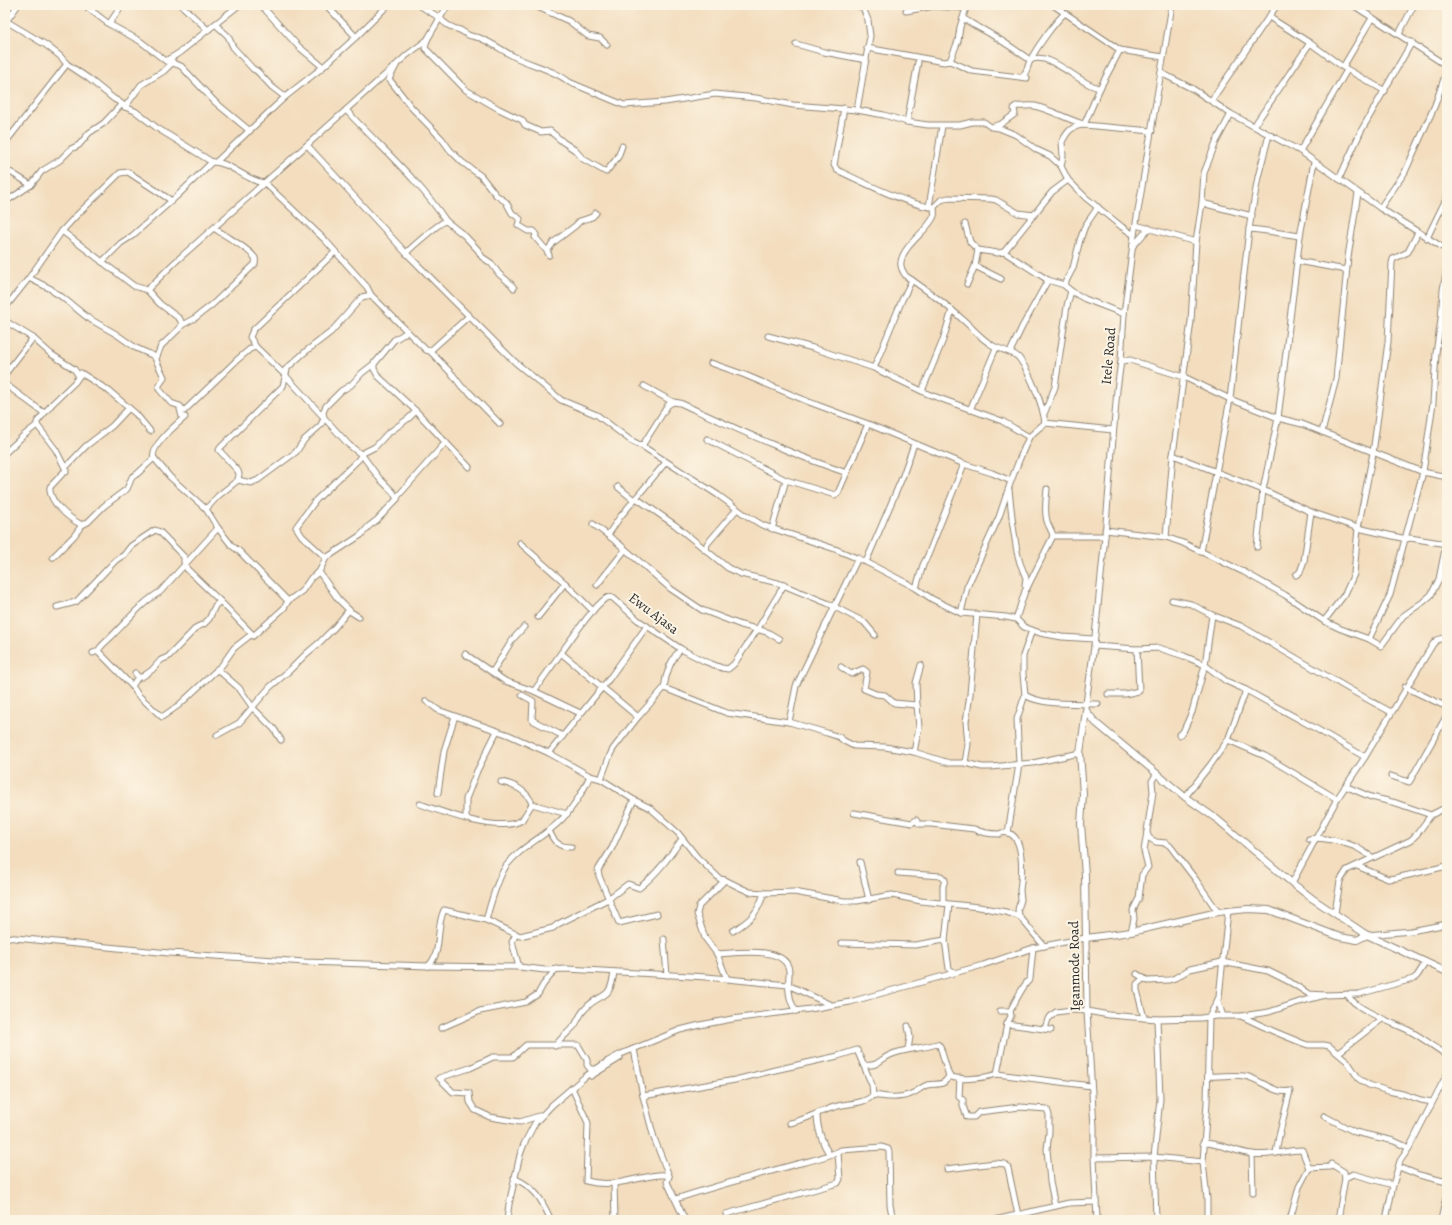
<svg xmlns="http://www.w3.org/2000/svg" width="1452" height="1225" viewBox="0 0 1452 1225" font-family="Alegreya,serif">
<rect width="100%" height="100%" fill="#fcf5e5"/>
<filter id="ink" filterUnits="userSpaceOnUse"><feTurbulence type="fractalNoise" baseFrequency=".025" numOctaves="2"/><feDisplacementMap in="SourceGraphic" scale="8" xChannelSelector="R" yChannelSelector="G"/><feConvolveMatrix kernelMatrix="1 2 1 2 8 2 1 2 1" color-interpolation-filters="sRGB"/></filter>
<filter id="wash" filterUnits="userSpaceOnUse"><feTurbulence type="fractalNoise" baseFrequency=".012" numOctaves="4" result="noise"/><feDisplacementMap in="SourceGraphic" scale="16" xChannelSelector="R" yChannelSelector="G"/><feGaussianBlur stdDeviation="0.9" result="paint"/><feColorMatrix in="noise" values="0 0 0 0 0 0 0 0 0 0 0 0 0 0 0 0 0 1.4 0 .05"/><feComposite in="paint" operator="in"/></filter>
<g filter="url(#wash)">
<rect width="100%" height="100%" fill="#f3ddbe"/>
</g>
<g filter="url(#ink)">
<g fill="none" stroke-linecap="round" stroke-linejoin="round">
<defs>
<g id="minor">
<polyline points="84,5 109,24 140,41 166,61 181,66 215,102 250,131"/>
<polyline points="181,5 208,30"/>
<polyline points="261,5 298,46 323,67"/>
<polyline points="326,5 356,37"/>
<polyline points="419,5 440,18 427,40 407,55 307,145 406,253 515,362 561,400 597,415 630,440 642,446 718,495 744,514 762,525 835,549 866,562 916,588 932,599 961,613 1006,617 1016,619 1024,627 1040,633 1062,637 1094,639"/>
<path d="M 448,5 L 440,18 C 445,25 452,28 460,30 C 464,32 467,35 471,36 C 474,37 477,37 480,38 C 492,43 502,50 513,56 C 530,65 555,70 569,82 L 624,105 L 665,102 L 715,94 L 756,98 L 793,105 L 857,110 L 884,115 L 907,122 L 928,125 L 960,125 L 972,122 L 984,122 L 991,127 L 999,128 L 1016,135 L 1037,150 L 1050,156 L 1061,166 L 1068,180 L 1086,198 L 1122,227 L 1134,235"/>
<polyline points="533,5 569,21 588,36 600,38 607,45"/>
<polyline points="857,5 863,8 868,20 870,36 857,110"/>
<polyline points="1053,5 1120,50 1163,57"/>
<polyline points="1353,5 1447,66"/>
<polyline points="906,11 934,6 965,8"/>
<polyline points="1269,17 1310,43 1343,67 1385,91"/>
<path d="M 963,19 C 968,20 971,24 976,26 C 996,36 1013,48 1030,60"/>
<path d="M 6,21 L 46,45 L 60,56 L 67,64 L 88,78 L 114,99 L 118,101 L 125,107 L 135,111 L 157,128 L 212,162 C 229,161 248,182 265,183 L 325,240 L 367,287 L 371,295 L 426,350 L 430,351 L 469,316"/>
<polyline points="5,23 18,5"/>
<polyline points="109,24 122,5"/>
<polyline points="215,24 228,36 233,47 253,69 257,71 272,87 285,97"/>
<polyline points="1399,34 1414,5"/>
<polyline points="427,40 425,48 466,90 499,109 522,120 525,125 541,132 550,131 563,142 575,150 583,159 606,172 618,157 622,146"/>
<polyline points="796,44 824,52 866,60"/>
<polyline points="867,48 944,62 950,61 972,71 1027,78"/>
<path d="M 1031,60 C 1050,50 1081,86 1100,88"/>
<polyline points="166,61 179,53 239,5"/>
<polyline points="950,61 958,41 960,27 967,5"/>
<polyline points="1343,67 1372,18"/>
<polyline points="1161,73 1193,89 1231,114 1300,151 1380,208 1447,250"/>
<path d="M 1022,77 C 1027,73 1027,67 1030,61 C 1036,48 1055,22 1065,13"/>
<polyline points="389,79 412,108 442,139 450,150 462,162 481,176 496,195 506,202 512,213 520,219 518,225 528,231 534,231 536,235 535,237 547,251 549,255"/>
<polyline points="389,79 396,66"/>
<polyline points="1211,101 1277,5"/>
<polyline points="125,107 141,85 164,71 173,62"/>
<path d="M 844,108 L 834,165 L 837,170 C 858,180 914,208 934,207"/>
<path d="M 346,110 C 380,147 418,179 446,221"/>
<polyline points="907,122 918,62"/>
<polyline points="1084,125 1100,88 1120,50"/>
<path d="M 994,126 L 1001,124 L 1015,114 L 1014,109 L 1016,106 C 1022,107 1028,105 1035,106 C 1051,110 1067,119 1083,124"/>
<polyline points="1254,126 1310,43"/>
<polyline points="5,143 67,64"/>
<polyline points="1300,151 1347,70"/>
<polyline points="217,161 285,97 323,67 356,37 388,5"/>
<path d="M 1061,166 L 1063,156 L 1062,142 C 1067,132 1071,126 1084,125 L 1152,131"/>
<polyline points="5,170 12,173 31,185"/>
<polyline points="1339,179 1361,131 1412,42"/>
<polyline points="172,201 128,172 120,173 75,217 62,231 29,278 51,289 54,292 62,297 88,318 116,334 136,348 154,356 164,377 162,381 159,385 159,389 171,403 180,406 184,411 237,360 250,349 256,347"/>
<polyline points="5,202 31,185 42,171 60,160 71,149 79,145 89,133 104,123 122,104"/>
<polyline points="1202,203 1252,216"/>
<polyline points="929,207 942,126"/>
<polyline points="1380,208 1405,172 1435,105 1447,70"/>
<path d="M 1034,215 L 1018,213 L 996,200 L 991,199 L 948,198 L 941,200 L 934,207 C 934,210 935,214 934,216 C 928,231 903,245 901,262 C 900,267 903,272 906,276 C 925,289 945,303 962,319 C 972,327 980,338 992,345 C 999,350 1013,351 1019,358 C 1030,373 1043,405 1045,423"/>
<polyline points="965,224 970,242 978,250"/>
<polyline points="1136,225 1196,242"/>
<path d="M 1249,229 C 1267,230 1283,234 1300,236"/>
<polyline points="62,231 134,286 147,290 160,304 180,319 182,325 179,329 161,346 156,359"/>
<polyline points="1427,238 1447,197"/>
<polyline points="1134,245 1149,228"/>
<polyline points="547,251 554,242 575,226 580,221 592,217 596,213"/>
<polyline points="1004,252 1048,280 1064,285 1071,291 1085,299 1124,314"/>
<path d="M 406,253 C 411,248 441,221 446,221 L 465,236 L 478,250 L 482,257 L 491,263 L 499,274 L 511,284 L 514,288"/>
<polyline points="1297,261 1346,270"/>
<polyline points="102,262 121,243 132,236 177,196 212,162"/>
<polyline points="975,266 1001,279"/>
<polyline points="967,284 975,266 978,250 998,253 1004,252 1052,192 1068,180"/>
<polyline points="1064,285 1073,268 1080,240 1085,226 1098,207"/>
<polyline points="147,290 174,263 307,145"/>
<polyline points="5,308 29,278"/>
<polyline points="1441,320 1447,323"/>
<polyline points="5,321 33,338 51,354 74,369 79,376 75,382 53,403 37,422 37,425 23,436 5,453"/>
<path d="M 182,325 L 195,318 L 213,304 L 255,264 C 255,262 256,260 255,258 C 251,250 223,234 215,229"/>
<polyline points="768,336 813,348 874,368 928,394 1002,421 1029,437"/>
<polyline points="431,350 430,351 453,375 462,387 469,392 500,424"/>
<polyline points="1010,352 1022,327 1048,280"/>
<polyline points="1121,361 1130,360 1184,377 1230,399 1278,418 1302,424 1423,472 1447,477"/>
<polyline points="374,363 374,369 378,376 416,411 469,467"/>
<polyline points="711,363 745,375 809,402 868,424 964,464"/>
<polyline points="874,368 902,300 912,280"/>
<polyline points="285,370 305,352 331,332 362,297 371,295"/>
<polyline points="5,374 33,338"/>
<polyline points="79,376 81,373 109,391 136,414 150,431"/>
<polyline points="5,384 44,413"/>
<polyline points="644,386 673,402"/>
<polyline points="922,391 943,340 952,310"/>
<path d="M 180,409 L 182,417 L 185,417 C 177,424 149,447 154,458 L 170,477 L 206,509 L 218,528 L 232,546 L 239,551 L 288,601"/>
<polyline points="970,410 996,348"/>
<polyline points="1044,414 1055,387 1067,306 1071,291"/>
<path d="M 37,425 L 56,450 L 66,470 L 66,472 L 64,472 L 50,487 C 48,502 70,519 82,525"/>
<polyline points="1322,432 1336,379 1348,257 1358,193"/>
<polyline points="707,439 786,480 835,495 838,493 868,424"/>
<path d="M 642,446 L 668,405 L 673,402 L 680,403 C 735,428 790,454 847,473"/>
<polyline points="1173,455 1263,490 1311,512 1358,528 1406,539 1410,538 1447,544"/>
<polyline points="65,468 86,446 112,426 129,408"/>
<polyline points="238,480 251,483 258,480 296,452 304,440 321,425 324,418 323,412 326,406 341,391 351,385 362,373 375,363 394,340 407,332"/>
<polyline points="618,487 634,500"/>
<polyline points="1009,490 1013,526 1017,552 1020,563 1026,578 1025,585 1027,588 1025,591 1016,619"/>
<polyline points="636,498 675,525 728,568 741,574 778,583 827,603 864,622 875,635"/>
<polyline points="397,499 398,496 446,442"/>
<polyline points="206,509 218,496 238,480 239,474 238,471 219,450 221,447 283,386 287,370"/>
<polyline points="593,524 618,543 671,589 702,610 741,625 767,632 779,639"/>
<polyline points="772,529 786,480"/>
<polyline points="1105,530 1166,537 1183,543 1244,572 1285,595 1324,621 1341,629 1369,639 1381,646 1403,616 1423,602 1431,595 1439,579 1446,544"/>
<polyline points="608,535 620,517 666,462"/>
<polyline points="1053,536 1105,536"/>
<polyline points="1166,537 1173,455 1191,321 1196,242 1202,203 1204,173 1216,142 1231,114"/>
<polyline points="520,543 565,583 593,611"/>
<polyline points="1257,547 1263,490 1278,418 1300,236 1314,162"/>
<polyline points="706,550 707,544 737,509"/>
<polyline points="1201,552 1230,399 1249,229 1258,177 1269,135"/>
<polyline points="53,557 74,536 82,525 88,522 104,506 127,489 132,477 137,474 154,458"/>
<polyline points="326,558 302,536 296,527 316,500 358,460 363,453 375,447 387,434 409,418 416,411"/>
<polyline points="866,562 902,478 914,444"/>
<polyline points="319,572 338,599 351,612 359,617"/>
<polyline points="1296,575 1300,572 1304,561 1311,512"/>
<polyline points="597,585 625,550"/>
<polyline points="916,588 923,565 928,555 964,464 992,473 1011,481"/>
<path d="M 1027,588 L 1053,536 C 1052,530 1048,526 1047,521 C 1044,511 1046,500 1047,489"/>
<polyline points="1172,600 1191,604 1212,615 1241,626 1356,693 1391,712"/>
<polyline points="220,601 252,634"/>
<polyline points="57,607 76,602 116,560 124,555 131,546 155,530 160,532 184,557 184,562 187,569 220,601 215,606 209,619 204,624 197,627 168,657 161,660 152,670 142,677 138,677 135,673"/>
<polyline points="961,613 967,587 999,517 1011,481 1020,458 1029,437 1039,428 1045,423 1113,430"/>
<polyline points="538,617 565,583"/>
<polyline points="1324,621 1345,594 1354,574 1358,528 1373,453 1388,342 1392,263 1393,259 1408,252 1418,232"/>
<polyline points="1369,639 1390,595 1423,472 1433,403 1436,353 1441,320 1443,290 1447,268"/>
<polyline points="1094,646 1137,649 1159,648 1184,656 1205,665 1226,681 1246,690 1313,727 1365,757"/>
<polyline points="98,651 132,686"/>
<path d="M 93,653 L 98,651 C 101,645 106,642 111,637 C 127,621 141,603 160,592 L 218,528"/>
<polyline points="561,653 534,691 580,713"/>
<polyline points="465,654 505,681 534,691"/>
<polyline points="841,667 851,674 863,669 867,672 864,689 876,694 885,695 894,703 917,705 919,727 914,752"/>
<polyline points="217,669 239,688 253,708 274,729 281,740"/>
<polyline points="493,671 513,639 524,627"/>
<polyline points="138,677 132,686 138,695 162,717 179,705 222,665 234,648 252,634 253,636 284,608 288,601 302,591 311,578 319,572 326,558 361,535 369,526 377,520 397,499 393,492 379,478 362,455 349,445 286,376 256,347 250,337 253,330 335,252"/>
<polyline points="1405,687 1447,707"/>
<polyline points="664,688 727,713 789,722 827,733 839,737 844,741 854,746 885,747 914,752 949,763 965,763 982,767 991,767 1033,763 1080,753"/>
<polyline points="1108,694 1125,694 1139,691 1137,649"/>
<polyline points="522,695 533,701 532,720 563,736"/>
<path d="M 1025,695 C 1042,706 1078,703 1098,704"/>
<polyline points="426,701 438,710 509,735 549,753 609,679 647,626"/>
<polyline points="917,707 916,683 921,665"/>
<polyline points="1086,711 1086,703 1094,646 1105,536 1117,390 1121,361 1124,314 1134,235 1172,5"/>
<path d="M 638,717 L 561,653 C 569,642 596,602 607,598 C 609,597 611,597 613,598 L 638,620 L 681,649 L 704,661 L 722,668 L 728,669 L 734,664 L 757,630 L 784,585"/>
<polyline points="789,722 796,686 858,558"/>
<polyline points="217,735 239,723 270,687 290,670 306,654 319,643 335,627 349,610"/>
<polyline points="1179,735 1183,732 1192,712 1205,665 1212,615"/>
<polyline points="1228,740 1265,756 1337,799"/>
<polyline points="549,753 590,776"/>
<polyline points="965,763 968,744 966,722 970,694 977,614"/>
<polyline points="1391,776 1409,782 1411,779 1447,715"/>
<polyline points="601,779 610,755 613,749 638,717 664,688 666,677 670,665 675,656 681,649"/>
<path d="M 501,782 C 513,784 528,791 532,804 L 567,814"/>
<polyline points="1345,786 1371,797 1396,803 1431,815"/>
<polyline points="438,793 444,751 455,716"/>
<polyline points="1185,797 1211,764 1228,740 1246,690"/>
<polyline points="634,800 612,848 598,870 599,876 619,923 657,914"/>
<path d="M 420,804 C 442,812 501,834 522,820 L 532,804"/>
<path d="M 854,813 L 912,823 L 916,820 L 919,824 L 931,824 L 974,829 C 982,833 990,834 999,834 C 1001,833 1005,832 1008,833 C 1025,837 1022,877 1020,890 C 1020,893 1021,897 1021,900 C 1019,908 1016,908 1020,917 L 1044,946"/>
<polyline points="466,819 466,799 477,771 497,731"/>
<path d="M 549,830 C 553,841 558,847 571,847"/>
<polyline points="1008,833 1019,764 1017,719 1025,695 1023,674 1023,656 1032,630"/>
<polyline points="1147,833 1149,838 1156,842 1166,843 1170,846 1196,880 1218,912"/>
<path d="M 1309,839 C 1321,836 1344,842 1356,847 C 1361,850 1367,854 1372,857"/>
<polyline points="860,862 869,900"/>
<polyline points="1357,866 1388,879 1396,878 1447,866"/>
<polyline points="898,873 941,876 945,880 943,886 943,903"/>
<polyline points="725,880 699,906 697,914 705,938 717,954 727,979"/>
<polyline points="1292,883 1337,799 1365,757 1433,644 1437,640 1447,637"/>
<polyline points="949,905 945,940 949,969 954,972"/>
<polyline points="1335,913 1340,881 1347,870 1411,840 1417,834 1431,815 1447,807"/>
<path d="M 486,920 C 491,903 496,882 506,866 C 521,846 545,837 562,819 C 573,808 584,790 590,776 L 601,779 L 634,800 L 650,808 L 678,833 L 697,857 L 720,879 L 725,880 L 741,888 L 750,892 L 764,893 L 794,892 L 844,901 L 857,901 L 892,895 L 921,901 L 979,907 L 1006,912 L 1020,917"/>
<path d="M 733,931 C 752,919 757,914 764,893"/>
<polyline points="1131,932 1134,919 1133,910 1139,898 1142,875 1148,867 1144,851 1153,792 1152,781 1157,773"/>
<polyline points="516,934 512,942 519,967"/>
<polyline points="1367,935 1411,931 1447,924"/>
<polyline points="5,937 169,953 305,962 428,966 519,967 545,970 567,969 707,977 788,985 831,1005"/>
<polyline points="664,939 667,975"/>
<polyline points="842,943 915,945 945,940"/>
<path d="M 717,954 C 734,953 792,944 789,975 C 788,987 788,1000 796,1011"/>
<path d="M 428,966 C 443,953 435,928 444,910 L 486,920 L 520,936 L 553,928 L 558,924 L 608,899 L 628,884 L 639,888 C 657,874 669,857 682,839"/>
<polyline points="1137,974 1148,981 1169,980 1175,978 1190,969 1222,962 1268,971 1290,982 1309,994 1325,995"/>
<polyline points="1143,979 1137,984 1137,990 1144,1018"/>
<path d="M 1347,994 C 1354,1009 1393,1023 1408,1030 C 1422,1037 1434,1047 1447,1055"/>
<polyline points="1218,1001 1223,1016"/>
<polyline points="1000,1011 1010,1011"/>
<polyline points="1242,1016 1269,1012 1299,1002 1325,995 1359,994 1413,979 1417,976 1426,962"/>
<polyline points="1007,1024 1051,1030"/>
<polyline points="908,1026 910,1037 908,1049"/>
<polyline points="441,1028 480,1011 526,1002 538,994 543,985 556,969"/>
<polyline points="1045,1029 1048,1019 1056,1012 1072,1010 1087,1011 1109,1015 1157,1019 1201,1018 1216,1016 1241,1016 1273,1031 1302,1043 1308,1045 1324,1045 1329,1046 1347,1061 1359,1079 1369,1085 1388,1091 1403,1094 1421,1100 1432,1102"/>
<path d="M 555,1046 C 561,1038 569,1032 575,1025 C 578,1020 580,1014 585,1009 C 601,991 610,1003 614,972"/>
<polyline points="632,1050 634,1049 643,1096"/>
<polyline points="1338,1053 1382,1019"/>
<path d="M 864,1065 C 878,1067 879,1060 890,1055 C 905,1048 921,1049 937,1044 L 940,1046 L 949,1076 C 943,1087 938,1083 927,1085 C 921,1087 917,1092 911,1094 C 899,1099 885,1097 873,1095"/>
<path d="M 1209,1072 L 1209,1076 C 1221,1077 1232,1074 1244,1076 C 1260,1078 1274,1095 1290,1091 L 1279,1136 L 1276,1153"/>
<path d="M 997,1074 L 1007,1024 L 1011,1016 L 1010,1011 C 1016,1001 1022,986 1030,979 L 1033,948"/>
<polyline points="591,1076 620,1058"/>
<path d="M 949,1076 C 959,1081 985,1078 997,1074 L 1091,1086"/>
<polyline points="960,1078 959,1097 963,1100 963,1106 967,1117 974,1117 979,1112 1020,1107 1047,1109 1049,1115 1049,1133 1047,1149 1050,1182 1055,1206"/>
<path d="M 574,1087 L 572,1088 L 588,1123 L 586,1181 C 594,1183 605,1184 614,1183 C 627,1183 658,1171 669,1176"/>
<path d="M 817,1114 C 817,1127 822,1143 829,1154"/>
<polyline points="542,1115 520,1122 490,1117 475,1110 470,1102 469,1093 453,1092 439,1078 470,1068 493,1057 513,1057 526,1045 578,1045 587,1060 587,1065 590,1069 595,1069"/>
<polyline points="1324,1116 1355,1132 1394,1141 1409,1148"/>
<path d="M 1203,1143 C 1220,1143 1236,1152 1252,1154 C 1268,1157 1285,1150 1302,1150 L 1309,1168"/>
<polyline points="1252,1154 1253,1193"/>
<polyline points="1094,1158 1154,1157 1203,1162"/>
<polyline points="1399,1167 1419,1175 1447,1182"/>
<polyline points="1309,1168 1330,1167 1331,1164 1344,1172 1345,1178 1338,1220"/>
<polyline points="947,1169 995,1163 1005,1164 1008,1168 1018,1215"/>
<path d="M 514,1178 C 537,1189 541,1199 551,1220"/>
<polyline points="1345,1178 1353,1174 1393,1185"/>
<polyline points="614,1183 615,1220"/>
<path d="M 676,1199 C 712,1187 749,1177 786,1167 C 803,1162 827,1158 841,1150 L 882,1147 L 888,1149 L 889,1152 L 890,1205 L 893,1220"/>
<polyline points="726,1214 838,1183 840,1179 838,1153"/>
<polyline points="507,1220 509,1204 520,1155 524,1144 535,1123 552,1105 586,1076 608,1061 621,1054 680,1030 700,1025 732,1019 810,1009 850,1002 983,965 1033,948 1086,938 1087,1011 1094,1127 1094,1158 1097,1220"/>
<path d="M 685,1220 L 667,1182 L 669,1176 L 654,1138 L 643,1096 L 735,1080 L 775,1070 L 838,1056 L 857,1050 L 872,1085 L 873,1095 C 865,1104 849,1103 838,1106 C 821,1110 806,1120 790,1123"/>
<polyline points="995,1220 1069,1203 1096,1202"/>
<polyline points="1156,1220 1154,1157 1160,1099 1157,1019"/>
<polyline points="1207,1220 1207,1199 1203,1162 1207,1102 1209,1017 1219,997 1228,911"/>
<polyline points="1290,1220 1299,1187 1309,1168"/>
<polyline points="1386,1220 1393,1185 1400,1161 1409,1148 1447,1074"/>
<polyline points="1441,1220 1447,1193"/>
</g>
<g id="tertiary">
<polyline points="1086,711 1080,753 1083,794 1081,824 1085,875 1086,938 1131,932 1218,912 1248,909 1269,910 1340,937 1357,940 1367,935"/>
<polyline points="1086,711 1096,723 1185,797 1218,820 1292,883 1313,899 1367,935 1447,972"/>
</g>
</defs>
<!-- minor casing -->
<use href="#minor" stroke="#8f8474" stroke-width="7"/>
<!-- tertiary casing -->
<use href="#tertiary" stroke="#8f8474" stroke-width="8"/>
<!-- minor -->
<use href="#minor" stroke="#fff" stroke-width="5"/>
<!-- tertiary -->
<use href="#tertiary" stroke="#fff" stroke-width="6"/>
</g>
</g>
<g text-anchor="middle" stroke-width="4" stroke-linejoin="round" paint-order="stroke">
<!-- street labels -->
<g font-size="14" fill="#2b2b2b" stroke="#fcf5e5">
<text transform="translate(1108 356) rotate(-85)" y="5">Itele Road</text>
<text transform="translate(654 613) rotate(37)" y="5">Ewu Ajasa</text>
<text transform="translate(1074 966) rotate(-91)" y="5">Iganmode Road</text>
</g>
</g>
<!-- margin -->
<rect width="1452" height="1225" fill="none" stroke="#fcf5e5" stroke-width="20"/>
</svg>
